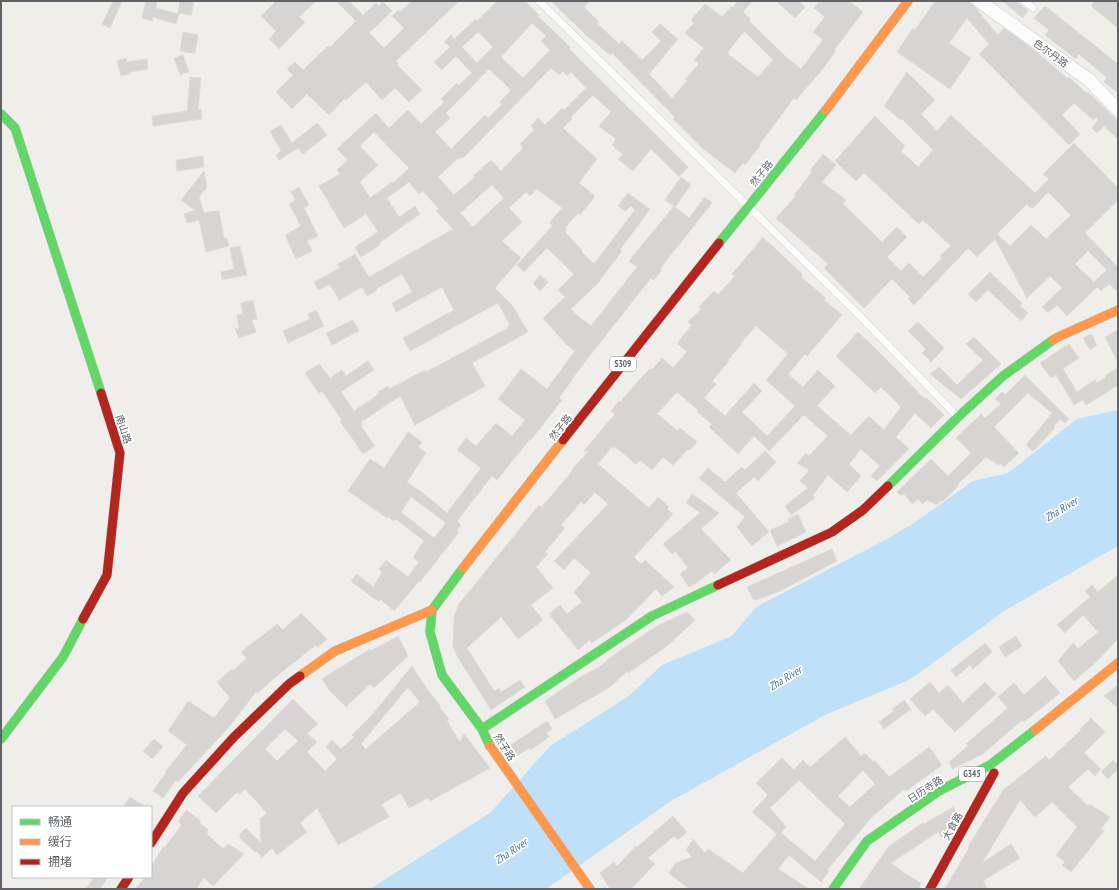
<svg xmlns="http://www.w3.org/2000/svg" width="1119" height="890" viewBox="0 0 1119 890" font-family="'PT Sans Narrow','Noto Sans SC',sans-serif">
<rect width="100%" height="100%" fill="#efeeea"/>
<!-- water -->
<polygon fill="#bfe0f9" points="1118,410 1118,546 1004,611 911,679 825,715 671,801 546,889 370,889 490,813 550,746 629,696 662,665 732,636 756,607 889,538 914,523 973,481 1008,473 1077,419"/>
<!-- building -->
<g fill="#d6d5d3" stroke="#deddd9" fill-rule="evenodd">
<polygon points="113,1 122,1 110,28 102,24"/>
<polygon points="146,1 157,1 156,8 179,14 176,24 153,17 152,21 142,18"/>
<polygon points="180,1 194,1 191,15 178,13"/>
<polygon points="276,1 316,1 299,17 305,22 279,49 269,39 276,31 261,16"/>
<polygon points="336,1 349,1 363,15 376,3 379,6 383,2 392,11 369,33 384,48 404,28 392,16 398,10 400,12 412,1 459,1 396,61 398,63 397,65 422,90 409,102 395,88 382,100 366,82 346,100 345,98 329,115 307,94 292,109 276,92 293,75 287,69 295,62 303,70 328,46 330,47 356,21"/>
<path d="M 497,1 L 525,1 L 539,15 L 538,16 L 570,47 L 569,49 L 688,167 L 679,177 L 651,149 L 633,171 L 618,159 L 623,154 L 612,145 L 616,139 L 599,126 L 611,112 L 593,95 L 571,117 L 572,119 L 563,128 L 597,159 L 579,183 L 595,196 L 580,215 L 578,213 L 565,228 L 567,229 L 565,232 L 582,250 L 581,251 L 594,264 L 635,210 L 631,206 L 625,211 L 618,206 L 628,193 L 650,209 L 620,250 L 622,251 L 597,284 L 571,309 L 578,316 L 591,326 L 637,267 L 629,261 L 674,206 L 665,200 L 681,177 L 691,185 L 675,207 L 689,218 L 705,197 L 712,203 L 670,256 L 660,269 L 662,270 L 654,280 L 651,278 L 581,367 L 559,398 L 562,400 L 531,440 L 530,439 L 497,480 L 492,476 L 457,521 L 461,525 L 457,530 L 459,532 L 420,582 L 419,581 L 394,611 L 380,599 L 379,602 L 351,581 L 357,574 L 373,587 L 382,572 L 379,569 L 386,560 L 408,577 L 419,562 L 413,557 L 424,541 L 396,519 L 394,521 L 388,517 L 387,518 L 348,491 L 370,459 L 384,468 L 408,432 L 422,442 L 418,447 L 426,453 L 407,482 L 428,497 L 447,513 L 481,468 L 457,450 L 466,438 L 476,446 L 496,423 L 512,436 L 525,420 L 498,399 L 521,369 L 547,389 L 575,351 L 566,344 L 543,318 L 565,297 L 558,290 L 574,274 L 547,248 L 524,272 L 517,265 L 553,225 L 549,223 L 562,208 L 537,189 L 530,196 L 526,192 L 509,208 L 522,222 L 502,241 L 521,258 L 495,288 L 512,305 L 528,332 L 472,363 L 485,386 L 415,425 L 400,396 L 361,422 L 363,425 L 361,426 L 375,446 L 363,454 L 340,421 L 342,420 L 322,391 L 319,393 L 305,373 L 319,364 L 330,378 L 342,370 L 346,376 L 368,361 L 374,370 L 341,392 L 354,411 L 379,394 L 378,392 L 388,386 L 389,389 L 425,370 L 426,372 L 508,328 L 507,327 L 510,325 L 498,303 L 410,351 L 403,338 L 454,310 L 442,287 L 396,312 L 392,303 L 412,292 L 402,274 L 376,289 L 377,290 L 367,296 L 362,287 L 339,300 L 330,284 L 318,290 L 314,282 L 340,268 L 338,264 L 355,254 L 369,277 L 453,229 L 436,211 L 439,209 L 423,191 L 419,194 L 409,182 L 387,198 L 399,217 L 415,206 L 420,214 L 379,243 L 380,245 L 361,257 L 355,247 L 378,232 L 366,214 L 344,228 L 319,186 L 340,174 L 337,170 L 348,160 L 337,149 L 376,113 L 389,128 L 408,110 L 421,124 L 444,102 L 441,99 L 457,83 L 459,85 L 472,73 L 456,56 L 442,70 L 434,62 L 450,47 L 444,42 L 451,35 L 454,39 L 476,19 L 477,21 ZM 532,23 L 546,36 L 541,41 L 550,50 L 523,78 L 501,57 ZM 478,32 L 493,47 L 477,63 L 462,47 ZM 551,68 L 559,75 L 563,71 L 567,76 L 571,72 L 586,88 L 564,110 L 562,108 L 545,125 L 538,118 L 531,126 L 534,130 L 520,144 L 523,148 L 501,171 L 491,160 L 473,176 L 475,177 L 454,195 L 438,177 L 457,159 L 464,157 ZM 489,69 L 511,90 L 500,102 L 502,104 L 488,118 L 485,115 L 451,149 L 435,132 L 450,118 L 446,113 ZM 374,132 L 409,168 L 393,183 L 392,182 L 370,198 L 360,182 L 378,165 L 360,146 ZM 492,185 L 504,198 L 473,227 L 460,213 ZM 411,497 L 446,523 L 434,538 L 401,512 Z"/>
<path d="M 551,1 L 590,1 L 584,7 L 599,22 L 597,23 L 619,44 L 622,41 L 642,60 L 661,41 L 652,32 L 660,24 L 678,39 L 649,74 L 672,98 L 687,81 L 685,79 L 699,64 L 694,60 L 704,48 L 685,33 L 694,23 L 691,20 L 705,4 L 722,17 L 732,6 L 733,7 L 738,1 L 752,1 L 743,12 L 751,19 L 749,21 L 785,56 L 801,69 L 823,40 L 813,32 L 825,17 L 814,8 L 820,1 L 849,1 L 863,12 L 834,50 L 836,51 L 820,72 L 796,100 L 794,98 L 759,145 L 760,146 L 745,165 L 743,163 L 735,173 L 702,148 L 673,119 L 675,117 L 612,53 L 610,55 L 586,35 ZM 744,31 L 773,60 L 758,77 L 727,53 Z"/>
<polygon points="776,1 799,1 805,7 795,18"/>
<polygon points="935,1 968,1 972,4 998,35 1004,28 1034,50 1067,78 1069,77 1086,93 1088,92 1118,121 1118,139 1104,126 1097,133 1092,128 1098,120 1096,117 1093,120 1074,103 1062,115 1080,134 1069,145 979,54 989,44 967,18 949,43 971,58 950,89 897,52 913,28 915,30"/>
<polygon points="1002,1 1016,1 1028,11 1023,18"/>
<polygon points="1095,1 1118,1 1118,28 1091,6"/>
<polygon points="1045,6 1118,64 1118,93 1104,82 1107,78 1079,54 1076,59 1045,35 1049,30 1034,18"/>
<polygon points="183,32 198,35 195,53 180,51"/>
<polygon points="183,55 189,72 180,75 174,58"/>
<polygon points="126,58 127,62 147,59 148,69 130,72 130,74 121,76 117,61"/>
<path d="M 907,72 L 935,100 L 921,114 L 937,131 L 951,115 L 1035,193 L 1049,179 L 1043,174 L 1074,143 L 1118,188 L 1118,200 L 1085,233 L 1118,267 L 1118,292 L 1109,284 L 1101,291 L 1097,287 L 1067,316 L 1057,305 L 1048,313 L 1042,307 L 1062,288 L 1050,276 L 1027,298 L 995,239 L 977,257 L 968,248 L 914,305 L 908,299 L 910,297 L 892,279 L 864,308 L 824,268 L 828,264 L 776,218 L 796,196 L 794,195 L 812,172 L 810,171 L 823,154 L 836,165 L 822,182 L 846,200 L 843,204 L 882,242 L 897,227 L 907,237 L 887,257 L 901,271 L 909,263 L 923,277 L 942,258 L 940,256 L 951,246 L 923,220 L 919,224 L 864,173 L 856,181 L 835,161 L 875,116 L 905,146 L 901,151 L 918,167 L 933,150 L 902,119 L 901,120 L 884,106 ZM 1048,192 L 1071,215 L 1046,239 L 1031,225 L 1010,246 L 997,234 L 1027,204 L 1032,209 ZM 1088,251 L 1107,270 L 1094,282 L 1075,264 Z"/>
<polygon points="190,77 201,78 198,110 201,109 202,119 153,126 152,116 187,111"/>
<polygon points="317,123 327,135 303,154 298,148 279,160 276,155 281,151 270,131 281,125 292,143"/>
<polygon points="203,156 204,167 177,171 176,160"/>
<polygon points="204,171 207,187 199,197 204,213 219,211 224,238 227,238 229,246 206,252 199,220 187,223 184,214 195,210 181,200"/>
<polygon points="299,187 309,205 304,208 318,236 307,241 312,251 296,259 285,235 301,226 289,204 295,200 291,192"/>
<path d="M 763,237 L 803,275 L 801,277 L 826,298 L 824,300 L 842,315 L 807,356 L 805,354 L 788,374 L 803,387 L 818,370 L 835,386 L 817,406 L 851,435 L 869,416 L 884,430 L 901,407 L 881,387 L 875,393 L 836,356 L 858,332 L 878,351 L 925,399 L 926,397 L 944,415 L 931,428 L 915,413 L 896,437 L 909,449 L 877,481 L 871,476 L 880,466 L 861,449 L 849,464 L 861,476 L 847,492 L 828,475 L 813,495 L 815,498 L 791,515 L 785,506 L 808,488 L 800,481 L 809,470 L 797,463 L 806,453 L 809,456 L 828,436 L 804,415 L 769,451 L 754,436 L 738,454 L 709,427 L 712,424 L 697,412 L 698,410 L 677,392 L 657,414 L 678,431 L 680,428 L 697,442 L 690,450 L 688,449 L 673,465 L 663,457 L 652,470 L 640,460 L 636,464 L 615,447 L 614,448 L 612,447 L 598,464 L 649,508 L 658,497 L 669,507 L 667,509 L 673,514 L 634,557 L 641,564 L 645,560 L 674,587 L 662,596 L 656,589 L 627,619 L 592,643 L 590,640 L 578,650 L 549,614 L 560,605 L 567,614 L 582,602 L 574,592 L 591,573 L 574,558 L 564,570 L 554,561 L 608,504 L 595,492 L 584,505 L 581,502 L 561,525 L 565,528 L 545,552 L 548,554 L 536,567 L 553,588 L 531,605 L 543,620 L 518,639 L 501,617 L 467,648 L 494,691 L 499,688 L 501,692 L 520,680 L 525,687 L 491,710 L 457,656 L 453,646 L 454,617 L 459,604 L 539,505 L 542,507 L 573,470 L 572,469 L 589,451 L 584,451 L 615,414 L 611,411 L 619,401 L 620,402 L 641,378 L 650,369 L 652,370 L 662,358 L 673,368 L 687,352 L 677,343 L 692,325 L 688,322 L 701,309 L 699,307 L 714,291 L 718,295 L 735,276 L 732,274 ZM 756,326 L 788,354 L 766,380 L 795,406 L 767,436 L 742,412 L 762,391 L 754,383 L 725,416 L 704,398 L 716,384 L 712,381 L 729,361 L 728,360 L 741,345 L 740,344 Z"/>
<polygon points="240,246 247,275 222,280 221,272 234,269 230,248"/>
<polygon points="990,272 1022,303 1020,306 1028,313 1021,321 988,290 976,302 968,294"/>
<polygon points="540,275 548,282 540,291 533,284"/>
<polygon points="253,300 257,319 252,320 256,332 239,338 235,329 239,328 237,315 243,314 241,303"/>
<polygon points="316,310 324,326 288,343 283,331 310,319 308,314"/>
<polygon points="353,320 359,331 332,345 326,333"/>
<polygon points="918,322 944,348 931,362 922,353 926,349 908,331"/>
<polygon points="1118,330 1118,363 1105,337"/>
<polygon points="1091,334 1097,345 1090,350 1083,338"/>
<polygon points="974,337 1001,364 961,399 930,374 939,367 957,385 983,360 966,344"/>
<polygon points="1069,344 1079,358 1063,369 1077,392 1095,380 1097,383 1106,377 1105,376 1118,367 1118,385 1086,405 1083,400 1074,405 1056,375 1051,378 1040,363"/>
<polygon points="1025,375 1069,419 1065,423 1060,419 1054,426 1055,428 1033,451 1026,445 1052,413 1028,393 994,427 1019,453 1004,467 1000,463 999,465 986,457 957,485 958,486 943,501 940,501 937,505 927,500 923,504 918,499 912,504 904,494 901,496 897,492 931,459 948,476 971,453 956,438 981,414 985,418 1001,404 995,399 1002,392 1005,395"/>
<polygon points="765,451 776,462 758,481 754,477 736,493 769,532 752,546 737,527 745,517 699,478 708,468 725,482 742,467 745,470"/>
<polygon points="692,494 719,513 701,529 731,560 714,574 712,571 696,583 689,587 680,574 688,568 675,551 672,554 663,544 700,513 686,503"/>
<polygon points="798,514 806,532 777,546 770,530 789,522 788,519"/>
<polygon points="832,549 837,561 780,591 756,600 753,599 747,587"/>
<polygon points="1118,575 1118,639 1095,663 1074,681 1058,661 1073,643 1078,649 1098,632 1083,615 1065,633 1057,625 1090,597 1085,591 1092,585 1098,592"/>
<polygon points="687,612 695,620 666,647 628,673 627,671 610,687 555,719 545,701 577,679 599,667 619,651 657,626"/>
<polygon points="301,613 327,639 318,647 316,645 268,683 268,684 258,693 256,692 228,728 178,782 176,780 163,798 153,791 166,773 165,772 187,745 168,731 188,701 214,718 230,698 217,682 232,669 233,671 247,658 241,652 277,624 283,630"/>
<polygon points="398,636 408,656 374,688 370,684 346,707 329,690 322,679 370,649 371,651"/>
<polygon points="1016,636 1022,646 1005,657 999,647"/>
<polygon points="985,643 992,652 973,669 970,665 956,677 951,670"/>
<path d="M 412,666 L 422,682 L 441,707 L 440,708 L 449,719 L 447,721 L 460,742 L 464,734 L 490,768 L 430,801 L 428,798 L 409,808 L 401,793 L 382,804 L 389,817 L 338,845 L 317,808 L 300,823 L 307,832 L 277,855 L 272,848 L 261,858 L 261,856 L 256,851 L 255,852 L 240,838 L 240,834 L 246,828 L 261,843 L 260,819 L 267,813 L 245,789 L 239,794 L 237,792 L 216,813 L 198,796 L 293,699 L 318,724 L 307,733 L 317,742 L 307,752 L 325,771 L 337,759 L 326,747 L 332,740 L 341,749 L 354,737 L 352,735 L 372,715 ZM 408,687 L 420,702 L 366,749 L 361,744 ZM 285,729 L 298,741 L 277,761 L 265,749 Z"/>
<polygon points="1045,676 1060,693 1024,722 1022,720 983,754 952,769 949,762 968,746 966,744 1008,708 998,697 1014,683 1024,695"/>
<polygon points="930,682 939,693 948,685 963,703 985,682 996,694 955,732 933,709 925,716 910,699"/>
<polygon points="1118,685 1118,708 1104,696"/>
<polygon points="904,700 911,709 884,729 879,722 894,711 892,709"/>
<polygon points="1091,718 1105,732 1084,753 1101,769 1095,776 1088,769 1068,787 1088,806 1089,804 1110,817 1101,829 1104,831 1071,872 1062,865 1065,862 1056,855 1077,827 1052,802 1035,817 1020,800 982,863 1011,844 1020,858 983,881 988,889 945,889 969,848 968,847 1003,790 1046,756 1049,760 1081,730 1080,729"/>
<polygon points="547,721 552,729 546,733 549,737 530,750 529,748 513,758 506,748"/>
<path d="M 845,737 L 861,756 L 865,753 L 873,762 L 874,760 L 889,777 L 929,747 L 942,765 L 906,791 L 904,789 L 871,818 L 827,870 L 829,871 L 821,882 L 789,855 L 778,869 L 809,889 L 690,889 L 668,873 L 676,863 L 692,857 L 686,850 L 693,839 L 705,853 L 708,849 L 743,873 L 777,834 L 752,812 L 768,795 L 756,783 L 782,758 L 794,770 L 803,760 L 810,767 ZM 863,770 L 875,784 L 850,807 L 838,796 ZM 799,780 L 845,824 L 815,861 L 781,833 L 786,827 L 770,808 Z"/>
<polygon points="154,739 163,747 152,759 143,751"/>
<polygon points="1113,760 1118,765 1118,769 1108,779 1101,772"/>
<polygon points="130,797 146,807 123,807"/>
<polygon points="953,807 958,816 944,841 938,832 891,863 902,871 902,872 921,883 919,889 859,889 889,846 923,823 924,824"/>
<polygon points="186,810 201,821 199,823 208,829 207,834 223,849 228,844 244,854 213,886 204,878 196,889 136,889 145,877 151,877 151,867 163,847 164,848 182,825 178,822"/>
<polygon points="673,816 687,832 678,840 674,836 648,858 655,864 631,889 610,889 600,873 614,862 617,866 636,846 637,847"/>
<polygon points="94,877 108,877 100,889 86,889"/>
</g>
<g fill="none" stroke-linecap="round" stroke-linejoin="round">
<defs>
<g id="lane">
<polyline points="539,1 856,312 958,417"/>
<polyline points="1024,1 1033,8"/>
</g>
<polyline id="street" points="979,1 1089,80 1118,110"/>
<g id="fast">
<polyline points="1,114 15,128 101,393"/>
<polyline points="719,243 826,110"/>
<polyline points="888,486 958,417 1003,376 1053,340"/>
<polyline points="463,568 432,610 430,632 442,675 482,729 490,746"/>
<polyline points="482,729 652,616 718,585"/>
<polyline points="1,739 63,657 83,619"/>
<polyline points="833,889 867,841 939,791 990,765 1035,730"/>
</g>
<g id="slow">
<polyline points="826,110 908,1"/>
<polyline points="1053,340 1058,337 1118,310"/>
<polyline points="463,568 563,440"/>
<polyline points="300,676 335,651 432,610"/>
<polyline points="1035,730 1118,663"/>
<polyline points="490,746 590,889"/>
</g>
<g id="jam">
<polyline points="563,440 719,243"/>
<polyline points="718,585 832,532 863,510 888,486"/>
<polyline points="83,619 107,575 120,453 101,393"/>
<polyline points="151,843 183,793 234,737 289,684 300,676"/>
<polyline points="121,889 129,877"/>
<polyline points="930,889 994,773"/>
</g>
</defs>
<!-- lane casing -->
<use href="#lane" stroke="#cbcccc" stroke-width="8"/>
<!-- street casing -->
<use href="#street" stroke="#cbcccc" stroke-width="14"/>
<!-- fast casing -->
<use href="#fast" stroke="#cacacb" stroke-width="10"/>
<!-- slow casing -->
<use href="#slow" stroke="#cacacb" stroke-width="10"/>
<!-- jam casing -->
<use href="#jam" stroke="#cacacb" stroke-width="10"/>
<!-- lane -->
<use href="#lane" stroke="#fdfcfc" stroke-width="7"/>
<!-- street -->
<use href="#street" stroke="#fdfcfc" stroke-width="13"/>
<!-- fast -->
<use href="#fast" stroke="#63d668" stroke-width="9"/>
<!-- slow -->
<use href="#slow" stroke="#ff974d" stroke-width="9"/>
<!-- jam -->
<use href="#jam" stroke="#b3261e" stroke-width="9"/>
</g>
<g text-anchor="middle" stroke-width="3.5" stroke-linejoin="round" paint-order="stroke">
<!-- shield labels -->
<g fill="#fff" stroke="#8f9295" stroke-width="1">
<rect x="610" y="357" width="26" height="14" rx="3"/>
<rect x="959" y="767" width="26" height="14" rx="3"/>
</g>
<g font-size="9" font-weight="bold" fill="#5f6368">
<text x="623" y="367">S309</text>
<text x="972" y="777">G345</text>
</g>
<!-- street labels -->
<g font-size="10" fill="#5f6368" stroke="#fff">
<text transform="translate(1051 53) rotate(36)" y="4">色尔丹路</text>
<text transform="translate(761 173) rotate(-51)" y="4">然子路</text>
<text transform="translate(560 427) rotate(-52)" y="4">然子路</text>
<text transform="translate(124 429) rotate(72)" y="4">南山路</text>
<text transform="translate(505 747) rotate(57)" y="4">然子路</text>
<text transform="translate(925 789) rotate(-33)" y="4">日历寺路</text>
<text transform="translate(952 826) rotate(-61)" y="4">大食路</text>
</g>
<!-- water labels -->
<g font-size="11" font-style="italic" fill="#4174aa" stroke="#fff">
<text transform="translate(1061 509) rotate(-31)" y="4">Zha River</text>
<text transform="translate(785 678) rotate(-31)" y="4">Zha River</text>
<text transform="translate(511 851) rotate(-34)" y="4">Zha River</text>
</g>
</g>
<!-- border -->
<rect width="1119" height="890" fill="none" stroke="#5f6368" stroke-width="4"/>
<!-- legend -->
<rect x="12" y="806" width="140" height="72" fill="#ffffff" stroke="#bfc1c3"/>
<rect x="20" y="819" width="20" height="6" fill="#63d668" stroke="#bfc1c3"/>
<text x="48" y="826" font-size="12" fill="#5f6368">畅通</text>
<rect x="20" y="839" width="20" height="6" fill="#ff974d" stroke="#bfc1c3"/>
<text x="48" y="846" font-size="12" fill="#5f6368">缓行</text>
<rect x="20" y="859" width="20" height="6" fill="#b3261e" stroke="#bfc1c3"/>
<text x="48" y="866" font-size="12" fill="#5f6368">拥堵</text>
</svg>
